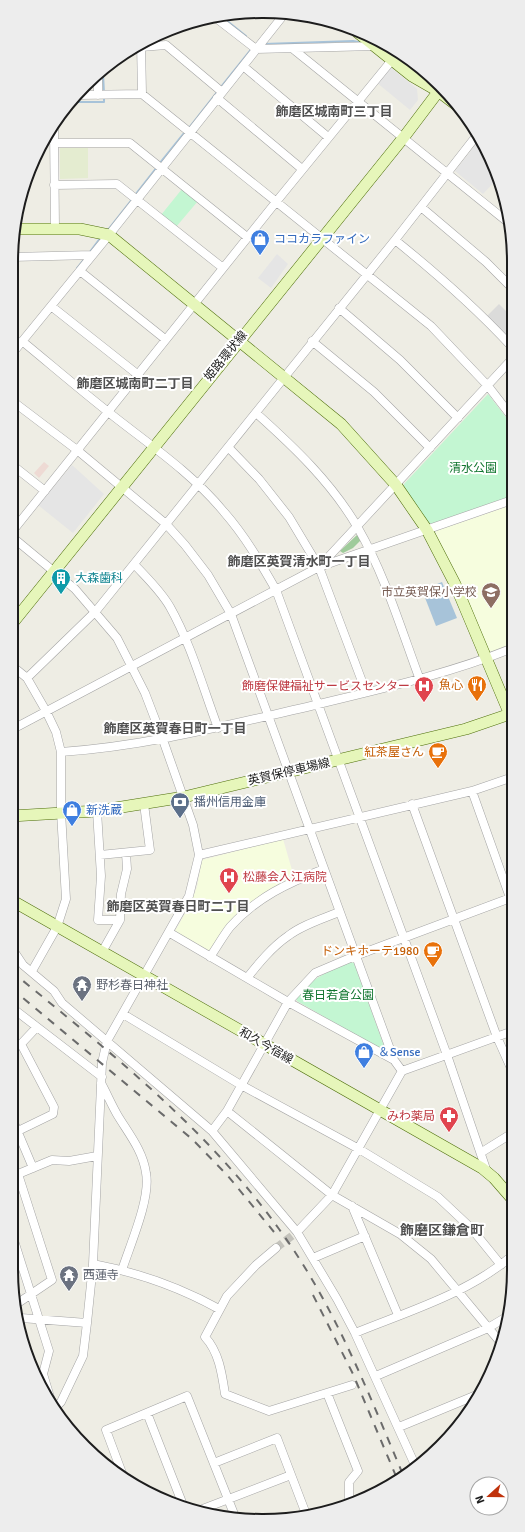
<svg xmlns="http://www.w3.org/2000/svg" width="525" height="1532" viewBox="0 0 525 1532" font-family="Signika,'Noto Sans JP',sans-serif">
  <rect width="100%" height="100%" fill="#eeede4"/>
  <path fill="#dbdbda" d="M499,304L512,317V342L487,316Z"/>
  <path fill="#eedad4" d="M44,462L49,466L39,478L34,473Z"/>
  <path fill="#f6fdde" d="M512,505L513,644L493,652L488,651L436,535V531Z
    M283,839L294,877L252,901L229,924L209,952L175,931L190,905L197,887L202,860Z"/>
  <path fill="#e4ecd0" d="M60,148H88V178L60,179Z"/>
  <path fill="#9fcb9b" d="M357,535L361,540L353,548L343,553L340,551Z"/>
  <path fill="#c3f6d2" d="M182,189L198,201L176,227L161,215Z
    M488,394L512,425V496L432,524L427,522L404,488V484Z
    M350,962L354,963L384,1046L380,1049L297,1001L296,998C313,977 327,972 350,962Z"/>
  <path fill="#e5e5e5" d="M389,66L417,89L418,100L410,110L376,82Z
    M480,139L488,151L497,179L483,194L455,171Z
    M277,254L288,264L271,288L258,278Z
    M72,465L104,494L73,533L38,505Z"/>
  <path fill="#a7c3d9" d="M442,582L457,618L436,626L422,590Z"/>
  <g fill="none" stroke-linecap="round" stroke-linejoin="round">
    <path stroke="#a7c3d9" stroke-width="2" d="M221,16L246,36
      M264,44L353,41L363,43
      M103,74L104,93
      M220,88L252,48
      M71,102H104V97
      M188,129L217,92
      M160,163L185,132
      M135,195L157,167
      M107,231L133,198
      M89,253L101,237
      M77,268L85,258"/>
    <path stroke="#c4c3bc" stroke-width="8" stroke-dasharray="8 4" stroke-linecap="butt" d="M276,1248L297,1232"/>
    <defs>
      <path id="street" d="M216,18L256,49L375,46
        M141,43L142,94
        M141,47L166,45L222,92
        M293,49L510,224
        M243,66L328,137
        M98,79V95
        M79,95L142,94L431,326L488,386L512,417
        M217,98L302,169
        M54,128L55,229
        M54,143H130L247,237
        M54,185L117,184L223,268
        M421,207L486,262L512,288
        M395,240C436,273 476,308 512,347
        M12,257L92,255
        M80,271L165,339
        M51,306L137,374
        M339,308L400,360L458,418
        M13,331L14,238
        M22,341C50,364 78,388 107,411C147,443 191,472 224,512C245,536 260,562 276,590L447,1055L487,1172
        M312,341L374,392L430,448
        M11,355L109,235L282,17
        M11,400L77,450L166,524L185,545L208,575L231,614L394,1060
        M256,413C294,447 332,483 358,528C385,575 401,629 420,680
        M228,447L259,479L289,517L319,567L366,692
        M11,464L45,491
        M11,533L276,202L392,60
        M11,536L75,589L117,638L145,693L163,740L193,825L199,855L189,896L107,1041L102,1063L93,1264L87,1323L83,1356L61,1402L56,1407
        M134,564C147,578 161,591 170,607C191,644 203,688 218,728
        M321,565L512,359
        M11,665L27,678L46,711L56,732L61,752V812L66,899L57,927L32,971
        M27,678L96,611L395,240L477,135
        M11,730L319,567L512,500
        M61,752C146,746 223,726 307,707C376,690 446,675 513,648
        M472,791L513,906
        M412,804L497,1037L514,1075
        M97,811L101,876L98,920H120
        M100,855L150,850L144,804
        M199,855L472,791L513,777
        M170,933L288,1002L394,1060L402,1071
        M11,947L23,965L54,991L62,1003L212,1131L297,1232L337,1299L355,1333L415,1465
        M102,952L120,920L121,894L127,869L126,853
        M210,957C217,947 223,936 230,927C257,897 288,883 324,869
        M247,978C259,963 272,947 288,936C302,925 322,919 339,912
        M11,1007L102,1077
        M123,1014L241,1085L359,1149L438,1197L471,1228L501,1265
        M101,1083C107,1094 112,1106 118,1116C129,1134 143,1151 146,1173C151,1198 130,1245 122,1270
        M227,1111L332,1195L400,1234L431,1259L501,1343
        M11,1116L33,1168
        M18,1131L53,1114L54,1107L21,1044L36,1028
        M212,1131L227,1111L288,1002L315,973L355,956L513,897
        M482,1152L514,1132
        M11,1177L52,1160L69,1161L97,1156
        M352,1206L398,1315
        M11,1231L49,1351L43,1374L50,1397
        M297,1232L332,1195L402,1071L513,1031
        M276,1248L256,1265L227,1296L205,1337C219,1352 222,1374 225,1394L269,1411L352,1385
        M313,1258L365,1236
        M93,1264C136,1272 181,1288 219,1309
        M18,1303L52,1280L18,1174
        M21,1318L87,1323
        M355,1333C409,1311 470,1293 514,1254
        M376,1376L488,1328L508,1316
        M327,1393L358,1471L349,1482V1503
        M147,1413L183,1505
        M399,1427L479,1394
        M214,1463L277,1438L306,1514
        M122,1473L106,1430L187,1396L236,1519
        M200,1510L291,1475"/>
      <path id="secondary" d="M357,32L412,76L438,91
        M386,44L418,70L438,91L459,107
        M15,229H80L109,235L341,424L396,485L427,530L455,584L513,722
        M11,625L404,137L441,88
        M11,816L97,811L184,797L466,729L513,713
        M11,900L482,1168L494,1178L514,1201"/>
    </defs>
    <use href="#street" stroke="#a4a4a4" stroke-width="9"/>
    <use href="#secondary" stroke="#4e6e0b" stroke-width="12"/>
    <use href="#street" stroke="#fff" stroke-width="8"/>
    <use href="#secondary" stroke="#e6f6ba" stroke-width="11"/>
    <path stroke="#6b6b6b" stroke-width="2" stroke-dasharray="8 8" stroke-linecap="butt" d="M11,971C107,1050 206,1127 279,1229C334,1304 368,1392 404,1477
      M11,988L192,1139L228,1176L274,1232
      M313,1295L353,1374L398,1481"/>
  </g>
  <defs>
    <symbol id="shop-pin" viewBox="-11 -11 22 30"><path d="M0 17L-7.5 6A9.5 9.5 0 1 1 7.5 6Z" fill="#3f7fe0" stroke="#fff"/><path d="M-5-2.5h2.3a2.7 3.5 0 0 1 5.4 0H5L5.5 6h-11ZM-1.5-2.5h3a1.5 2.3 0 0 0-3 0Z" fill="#fff"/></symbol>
    <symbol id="building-pin" viewBox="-11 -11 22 30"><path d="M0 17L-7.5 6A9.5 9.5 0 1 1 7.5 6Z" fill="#0f9aa8" stroke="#fff"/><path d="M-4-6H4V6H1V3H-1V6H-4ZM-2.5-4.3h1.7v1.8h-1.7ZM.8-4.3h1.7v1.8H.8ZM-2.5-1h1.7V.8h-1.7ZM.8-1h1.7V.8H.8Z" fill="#fff"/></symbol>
    <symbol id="school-pin" viewBox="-11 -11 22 30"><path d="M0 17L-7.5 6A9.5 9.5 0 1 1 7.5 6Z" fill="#8d6e63" stroke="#fff"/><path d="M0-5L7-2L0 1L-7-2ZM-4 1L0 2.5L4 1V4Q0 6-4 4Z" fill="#fff"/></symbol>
    <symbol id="restaurant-pin" viewBox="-11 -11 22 30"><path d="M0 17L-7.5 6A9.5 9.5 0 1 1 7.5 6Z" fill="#e8710a" stroke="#fff"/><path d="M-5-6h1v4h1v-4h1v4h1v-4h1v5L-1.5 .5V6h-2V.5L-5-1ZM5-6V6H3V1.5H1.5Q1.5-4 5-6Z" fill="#fff"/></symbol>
    <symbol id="hospital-pin" viewBox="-11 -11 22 30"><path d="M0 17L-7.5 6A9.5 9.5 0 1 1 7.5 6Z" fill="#e0444e" stroke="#fff"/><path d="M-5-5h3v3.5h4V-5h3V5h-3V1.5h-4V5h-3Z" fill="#fff"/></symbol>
    <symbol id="cafe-pin" viewBox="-11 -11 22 30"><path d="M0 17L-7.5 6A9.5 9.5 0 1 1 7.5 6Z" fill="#e8710a" stroke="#fff"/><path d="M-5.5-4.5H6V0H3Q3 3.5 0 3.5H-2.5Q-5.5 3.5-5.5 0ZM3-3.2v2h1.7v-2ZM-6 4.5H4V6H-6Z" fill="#fff"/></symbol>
    <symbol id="bank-pin" viewBox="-11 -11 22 30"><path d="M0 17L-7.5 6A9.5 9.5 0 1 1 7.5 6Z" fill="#5c6f8a" stroke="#fff"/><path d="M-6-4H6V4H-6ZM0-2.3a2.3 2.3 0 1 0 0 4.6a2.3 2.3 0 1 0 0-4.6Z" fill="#fff"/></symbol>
    <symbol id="temple-pin" viewBox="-11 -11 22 30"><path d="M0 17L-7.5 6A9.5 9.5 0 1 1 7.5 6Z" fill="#6b7280" stroke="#fff"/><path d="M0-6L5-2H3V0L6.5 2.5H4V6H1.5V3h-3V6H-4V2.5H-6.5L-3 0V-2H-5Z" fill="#fff"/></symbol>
    <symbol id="pharmacy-pin" viewBox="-11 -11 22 30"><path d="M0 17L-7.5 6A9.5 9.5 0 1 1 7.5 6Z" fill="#e0444e" stroke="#fff"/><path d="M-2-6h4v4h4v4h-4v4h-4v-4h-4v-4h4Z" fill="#fff"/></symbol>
  </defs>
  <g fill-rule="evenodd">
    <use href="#shop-pin" x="249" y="228" width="22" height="30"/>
    <use href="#building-pin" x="50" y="567" width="22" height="30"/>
    <use href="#school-pin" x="480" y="581" width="22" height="30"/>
    <use href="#restaurant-pin" x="466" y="674" width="22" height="30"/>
    <use href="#hospital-pin" x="413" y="675" width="22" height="30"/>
    <use href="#cafe-pin" x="427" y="741" width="22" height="30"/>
    <use href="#bank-pin" x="169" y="791" width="22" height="30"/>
    <use href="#shop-pin" x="61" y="799" width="22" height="30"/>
    <use href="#hospital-pin" x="218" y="866" width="22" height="30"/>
    <use href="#cafe-pin" x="422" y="940" width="22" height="30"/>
    <use href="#temple-pin" x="71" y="974" width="22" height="30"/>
    <use href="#shop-pin" x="353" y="1041" width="22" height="30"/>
    <use href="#pharmacy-pin" x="438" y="1105" width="22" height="30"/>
    <use href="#temple-pin" x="58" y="1264" width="22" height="30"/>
  </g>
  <g text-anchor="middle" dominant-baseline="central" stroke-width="4" stroke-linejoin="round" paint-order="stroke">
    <g font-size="12" fill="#366cbe" stroke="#fff" text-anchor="start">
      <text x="274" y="239">ココカラファイン</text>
      <text x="86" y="810">新洗蔵</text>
      <text x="378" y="1052">＆Sense</text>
    </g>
    <g font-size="12" fill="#1d1d1d" stroke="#fff">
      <text transform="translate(226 356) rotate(-51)">姫路環状線</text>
      <text transform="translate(289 772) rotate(-13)">英賀保停車場線</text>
      <text transform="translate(266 1046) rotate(30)">和久今宿線</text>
    </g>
    <g font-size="12" fill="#11752f" stroke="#fff">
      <text x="473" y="468">清水公園</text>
      <text x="338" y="995">春日若倉公園</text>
    </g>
    <g font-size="12" fill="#0d838f" stroke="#fff" text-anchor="start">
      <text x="75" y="578">大森歯科</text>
    </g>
    <g font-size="12" fill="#785e54" stroke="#fff" text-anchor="end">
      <text x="477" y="592">市立英賀保小学校</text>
    </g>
    <g font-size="12" fill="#c56008" stroke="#fff" text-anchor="end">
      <text x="463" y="685">魚心</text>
      <text x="424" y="752">紅茶屋さん</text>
      <text x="419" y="951">ドンキホーテ1980</text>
    </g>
    <g font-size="12" fill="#be3a42" stroke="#fff" text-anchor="end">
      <text x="410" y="686">飾磨保健福祉サービスセンター</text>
      <text x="243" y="877" text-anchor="start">松藤会入江病院</text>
      <text x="435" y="1116">みわ薬局</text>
    </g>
    <g font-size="12" fill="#4e5e75" stroke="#fff" text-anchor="start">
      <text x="194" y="802">播州信用金庫</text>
    </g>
    <g font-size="12" fill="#5b616d" stroke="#fff" text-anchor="start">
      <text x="96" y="985">野杉春日神社</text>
      <text x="83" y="1275">西蓮寺</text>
    </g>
    <g font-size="13" font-weight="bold" fill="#505050" stroke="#fff">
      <text x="334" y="112">飾磨区城南町三丁目</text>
      <text x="135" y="384">飾磨区城南町二丁目</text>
      <text x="299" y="562">飾磨区英賀清水町一丁目</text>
      <text x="175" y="729">飾磨区英賀春日町一丁目</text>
      <text x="178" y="907">飾磨区英賀春日町二丁目</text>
    </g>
    <g font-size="14" font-weight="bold" fill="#505050" stroke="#fff">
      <text x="442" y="1230">飾磨区鎌倉町</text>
    </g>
  </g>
  <path d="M0 0H525V1532H0ZM262 18H263A244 244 0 0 1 507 262V1270A244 244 0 0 1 263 1514H262A244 244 0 0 1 18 1270V262A244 244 0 0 1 262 18Z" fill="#ededed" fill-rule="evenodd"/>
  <path fill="none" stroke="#1d1d1d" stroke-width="2" d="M262 18H263A244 244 0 0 1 507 262V1270A244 244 0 0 1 263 1514H262A244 244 0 0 1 18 1270V262A244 244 0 0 1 262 18Z"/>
  <g transform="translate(489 1496) rotate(249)"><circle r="19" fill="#ffffff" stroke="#a5a5a5"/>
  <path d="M0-3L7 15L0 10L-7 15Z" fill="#c0320b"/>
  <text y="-6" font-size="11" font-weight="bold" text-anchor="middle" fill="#1d1d1d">N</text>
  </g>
</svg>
